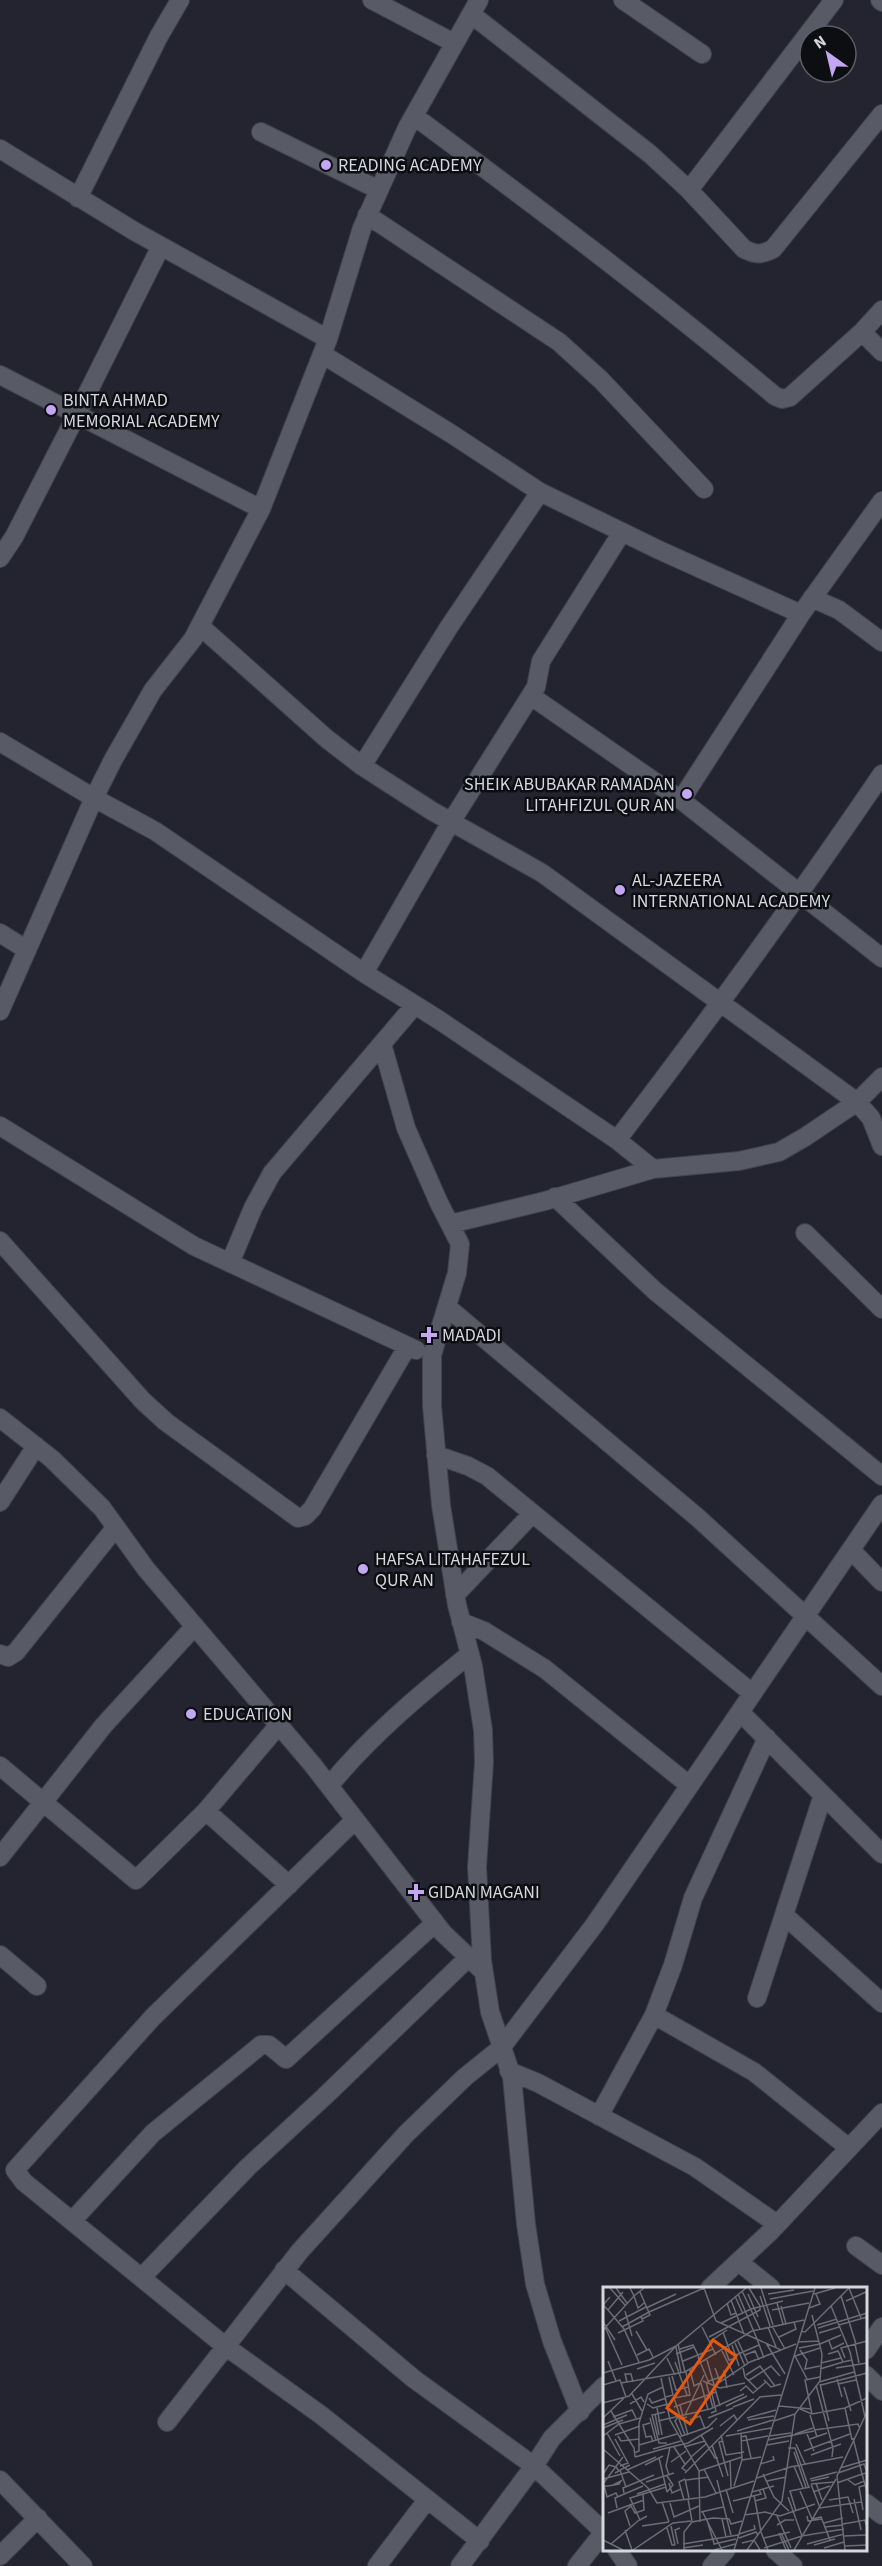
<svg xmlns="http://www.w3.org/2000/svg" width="882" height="2566" viewBox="0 0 882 2566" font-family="'Source Sans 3',sans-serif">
  <rect width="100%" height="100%" fill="#23242f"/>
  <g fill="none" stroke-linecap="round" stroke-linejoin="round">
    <defs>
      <path id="minor" d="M372,0L454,43
        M623,0L702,54
        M880,0L882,2
        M471,14L650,154L689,190L744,249C756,255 761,255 773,249L882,114
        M414,116C537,207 657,297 775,396L782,399L790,397L862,332L882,310
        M261,132L379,190
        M0,149L134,231L328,339
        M689,190L834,0
        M78,198L159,36L180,0
        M367,215L559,342L601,380L704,489
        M862,332L882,352
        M322,354L450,433L540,492L659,550L801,614
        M0,375L261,509
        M0,558L14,537L76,416L161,246
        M812,598L839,610L882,642
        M200,626L327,739L362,766L432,811L542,873L857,1102L871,1118L882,1146
        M531,696L681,800L882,958
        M0,742L94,798L155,831L364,973L439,1020L617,1140L653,1169
        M362,766L449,627L540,492
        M681,800L801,614L882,501
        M0,933L27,950
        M364,973L451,822L536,687L541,661L622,532
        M0,1011L94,798L113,760L153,690L193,639L261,509L328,339L362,228L407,128L479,0
        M382,1044L406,1128L439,1203L460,1244L457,1273L432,1355V1406L441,1505L457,1605L473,1666L483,1730L484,1762L477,1867L482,1960L490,2012L512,2077L526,2224L535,2284L552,2341L580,2412
        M0,1126L194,1246L416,1350
        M617,1140C709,1020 797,899 882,774
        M555,1197L655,1291L882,1476
        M450,1224L545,1201L653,1169L739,1161L779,1152L805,1137L857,1102L882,1077
        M805,1233L882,1309
        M0,1241L143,1401L166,1422L298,1518L305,1516L312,1509L407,1347
        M230,1263L253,1208L272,1173L414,1006
        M447,1307L697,1517L882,1686
        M0,1418L52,1459L102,1508L146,1569L312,1764L443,1933L484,1972
        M436,1455L468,1466L487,1476L752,1693
        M0,1502L36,1446
        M851,1550L882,1582
        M455,1595L532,1514
        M461,1622L484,1631L545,1669L689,1785
        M0,1654L8,1657L16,1652L116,1527
        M740,1712L882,1854
        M0,1766L136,1880L206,1811L278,1726
        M329,1786C370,1736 419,1695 470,1654
        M206,1811L289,1885
        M355,1820L153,2017L15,2170L24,2182L225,2346L321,2415L480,2541
        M0,1857L104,1725L194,1627
        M784,1915L882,2003
        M0,1955L37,1986
        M757,1998L823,1795
        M654,2015L754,2072L849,2148
        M509,2071L538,2083L695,2167L777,2224
        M599,2116L654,2015L673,1965L693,1898L767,1738
        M72,2221L153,2133L261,2045H269L286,2059L435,1923
        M856,2246L882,2265
        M739,2262L771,2288
        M284,2270L414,2379L534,2466L604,2532
        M142,2277L248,2167L324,2097L468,1958
        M710,2288L770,2232L882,2113
        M866,2350L882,2327
        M866,2375L882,2391
        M167,2422L300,2251L406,2134L465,2077L501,2048L595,1924L882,1504
        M0,2480L83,2566
        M866,2503L882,2515
        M617,2550L628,2566
        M775,2550L793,2566
        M0,2556L38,2518
        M377,2566L427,2500
        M460,2566L534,2466L552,2438L604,2386
        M577,2566L604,2532
        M712,2566L726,2550"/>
    </defs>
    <use href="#minor" stroke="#41424b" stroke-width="20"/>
    <use href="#minor" stroke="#585a66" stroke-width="18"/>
  </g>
  <g fill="#c3a7f2" stroke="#0d0e12" stroke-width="2">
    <circle cx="326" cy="165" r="6"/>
    <circle cx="51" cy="410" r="6"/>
    <circle cx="687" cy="794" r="6"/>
    <circle cx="620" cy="890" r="6"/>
    <path d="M426 1326h6v6h6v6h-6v6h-6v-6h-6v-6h6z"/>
    <circle cx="363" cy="1569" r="6"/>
    <circle cx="191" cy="1714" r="6"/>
    <path d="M413 1883h6v6h6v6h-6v6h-6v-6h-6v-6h6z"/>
  </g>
  <g text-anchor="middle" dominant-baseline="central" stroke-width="5" stroke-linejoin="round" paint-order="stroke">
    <g font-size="18" fill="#d6d7de" stroke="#0d0e12" text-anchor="start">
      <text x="338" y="165">READING ACADEMY</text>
      <text x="63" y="400">BINTA AHMAD<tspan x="63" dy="21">MEMORIAL ACADEMY</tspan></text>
      <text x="675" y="784" text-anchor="end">SHEIK ABUBAKAR RAMADAN<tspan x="675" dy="21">LITAHFIZUL QUR AN</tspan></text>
      <text x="632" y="880">AL-JAZEERA<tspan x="632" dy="21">INTERNATIONAL ACADEMY</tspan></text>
      <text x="442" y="1335">MADADI</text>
      <text x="375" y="1559">HAFSA LITAHAFEZUL<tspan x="375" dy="21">QUR AN</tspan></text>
      <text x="203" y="1714">EDUCATION</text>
      <text x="428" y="1892">GIDAN MAGANI</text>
    </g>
  </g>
  <g transform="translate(603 2287)">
    <rect width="264" height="264" fill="#23242f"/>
    <path fill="none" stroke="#6b6c75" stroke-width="1.5" d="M7,1L22,18M13,1L24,16M101,1L113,34L178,63L193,57M146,1L157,19M158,1L170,38M246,1L258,31M139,4L157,42M37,5L47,28L39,32M135,7L154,52M145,7L155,30M165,7L191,3M211,7L232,1M132,9L140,27M157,9L167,39M238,9L253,57M7,10L0,18L5,23L20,5M167,12L210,4M128,13L141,47M243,14L263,5M41,16L35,21L31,9L41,1M124,16L128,28L133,26M174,16L180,37M178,19L183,37M228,19L247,65L258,112M43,21L73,7M206,21L217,17L213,7M5,23L21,42L36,75M169,23L206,16M22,24L29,49M46,25L101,1M16,34L43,20M0,35L12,53M118,36L148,22L180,14M214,38L234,32M236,38L264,30M169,39L182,62M2,40L19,78M19,40L46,25M99,40L113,68M165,40L173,60M215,41L264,26M0,43L31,9L27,1M33,44L44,63M198,44L202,45L246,1M120,45L128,67M15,46L40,34L38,30M216,46L236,40M106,50L157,23V19M176,50L193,42L191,35M154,52L161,71M135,54L145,76M226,54L229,62L241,56M106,55L124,43M195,55L216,54M132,56L142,79M163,56L182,87M75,57L82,85M217,57L238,48M252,57L256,76M129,58L136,79M73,60L78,86M196,61L217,57M77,62L90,58L96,70M122,62L126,73L134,71M197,63L204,73L202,82L217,79M119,64L131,88M73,67L91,60M225,67L235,64L240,75L249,73M34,68L46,62L50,70M133,68L156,58M142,68L152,64L156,73M192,69L217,61M192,69L204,92M95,70L106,96M64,71L72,88M242,71L238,61L264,54M104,73L117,119M5,74L13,94M80,74L110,62M72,75L84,108M218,76L238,71M112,81L117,95L147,75L178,63M140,81L142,90L154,102M233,81L264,76M34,82L52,76M217,82L240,75M87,83L91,99L97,96M121,83L124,101M83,85L87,109M0,86L46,73L73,59L143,1M143,88L157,79L172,99M69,89L73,103L85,100M58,91L67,133L96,184L97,235M234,92L239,110M161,93L168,100L178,97M100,94L117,101L142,96M106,94L123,88M145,94L168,79L177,89M24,95L22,87H28L30,95M103,95L110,121M216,95L251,85M18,96L82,85L149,44L201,33M98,96L105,123M217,97L226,134M235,97L253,93M0,98L17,93L23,110M213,98L230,161L229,170M218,98L264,86M241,100L248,124M137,104L143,99L150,106L163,95M29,107L39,124M63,110L70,108L66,90M46,111L49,116L63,111M258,112L262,130M0,116L26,109L73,59M27,117L38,110L41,115M44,117L50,121L65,117M77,118L85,148M123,119L144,109M176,119L208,122M71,120L113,105M130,120L151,112M54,121L59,148M242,121L249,153M197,122L209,127L242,121L264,111M8,124L31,161L32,170M62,125L49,128L56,156H64M108,126L113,124L109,107M52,127L56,148M209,127L202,93L217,90M82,128L101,88M207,128L214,150M77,129L71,111L87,108M10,130L29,123L33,131M75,130L72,134L79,149M0,131L21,111M47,131L53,154M105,131L130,121M144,131L173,123M87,133L97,129L102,142M145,133L171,129M55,134L107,122L141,107M171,134L192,127M47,136L40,138L43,150L48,149L50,155M0,138L24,128M117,139L131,128L134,133M0,141L20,133M211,143L255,137L256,140M134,144L170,133M4,146L17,169M192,147L210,141M204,147L211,164M12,148L37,139M82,148L76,132L84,130M98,148L112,171H115M118,148L123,168L141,165M0,149L16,137L37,131M15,149L18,154L36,152M123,149L168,141M166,149L188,146M76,150L105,140L114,131M138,150L143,149L148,171M250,151L259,187L264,186M12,152L25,176L17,179M207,152L224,146M165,153L211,144M120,154L116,155L125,189M138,154L165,149M193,157L202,177M36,158L74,147M109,158L120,190M164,158L186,154M71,160L82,177M81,160L102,154M185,161H192L206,201M0,162L45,201L54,216L102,210L151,194M50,162L78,154M60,162L85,156L110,141M201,164L247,147M191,165L203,200M31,166L36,164V136L45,107L60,100M208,168L238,157M32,170L60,162M88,170L103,157M56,171L64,205M127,173L128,201M139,173L158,170M68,175L83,164M157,177L171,173L170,169M42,178L60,169M191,179L200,201M237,181L264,173M101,182L113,206M24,183L53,170M96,184L139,170M84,185L79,181L88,171M82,186L157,110L178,108M235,186L261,177L264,185M0,187L6,178L13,180L16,184L12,186M160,187L171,210L186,224M66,188L63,179L67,160M154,191L187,180L240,170M0,192L26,185M82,192L86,211M207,192L234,185M244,192L252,198L261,194M83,193L106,190M114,193L128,248M164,194L183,190M208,194L226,190M43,195L71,186M66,196L69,206L78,202M213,196L219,213M234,196L259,187L264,205M0,197L20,170M208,197L217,221L258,215M208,197L231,195M1,198L4,210L13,206L15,210M1,199H5L16,197L18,194L10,198M131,199L139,173L138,146M23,200L17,183L27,178M123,202L130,226M197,204L209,232M64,205L70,198L64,189M149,205L171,199M210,205L227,199M21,206L20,201L51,188M34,207L62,197M151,208L158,245M185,210L199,249L241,242M85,212L89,234M251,212L258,243M81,213L76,195L82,192M226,213L245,210L250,226M130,214L158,207L156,203M152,214L163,211L160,202M59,215L66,235M67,216L71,230L96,219M27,217L32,226L41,223L40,206M14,221L12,211L40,199M260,223L256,200L263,198M99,224L119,263M193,224L187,204L207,200M98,225L120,220M5,226L41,213M141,228L162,225L177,229L212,217M44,229L37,233L27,211L63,200M174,229L188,261M204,229L205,234L219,232M119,232L123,250M210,232L218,230L227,253M104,233L110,253M221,236L240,231M240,237L262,233L263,238M174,238L182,233H191M27,239L22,224L28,219M39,239L66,235M68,239L72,258M222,240L240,238M64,241L69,258H72M22,243L29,263M158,245L165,263M176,246L183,263M178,246L186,263M136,247L152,242L151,238M241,249L263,248M136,251L153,245L155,248M161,251L187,245M110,252L111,257L133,252M0,253L20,263M139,256L151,253L157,263M8,257L36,233M75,257L72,243L77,241M80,257L135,248M204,257L241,247M211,258L232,252M242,259L264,258M80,261L100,258M161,261L199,249M221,261L241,255M30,263L70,236L88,234M81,263V245L89,235L110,231L126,232L128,237L139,234M111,263L132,257M131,263L212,1M144,263L179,214L192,127L217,94L219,67L209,28M191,263L233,192M242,263L234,189L264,125"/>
    <path fill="#e8590c" fill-opacity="0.15" stroke="#e8590c" stroke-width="3" d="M110,53L133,69L87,137L64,121Z"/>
    <rect width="264" height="264" fill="none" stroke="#d6d7de" stroke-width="3"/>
  </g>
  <g transform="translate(828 54) rotate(326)"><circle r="28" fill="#0d0e12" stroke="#5d5e64" stroke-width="1.5"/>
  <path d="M0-4.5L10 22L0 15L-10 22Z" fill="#c3a7f2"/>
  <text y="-9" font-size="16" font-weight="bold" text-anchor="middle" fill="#d6d7de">N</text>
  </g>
</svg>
